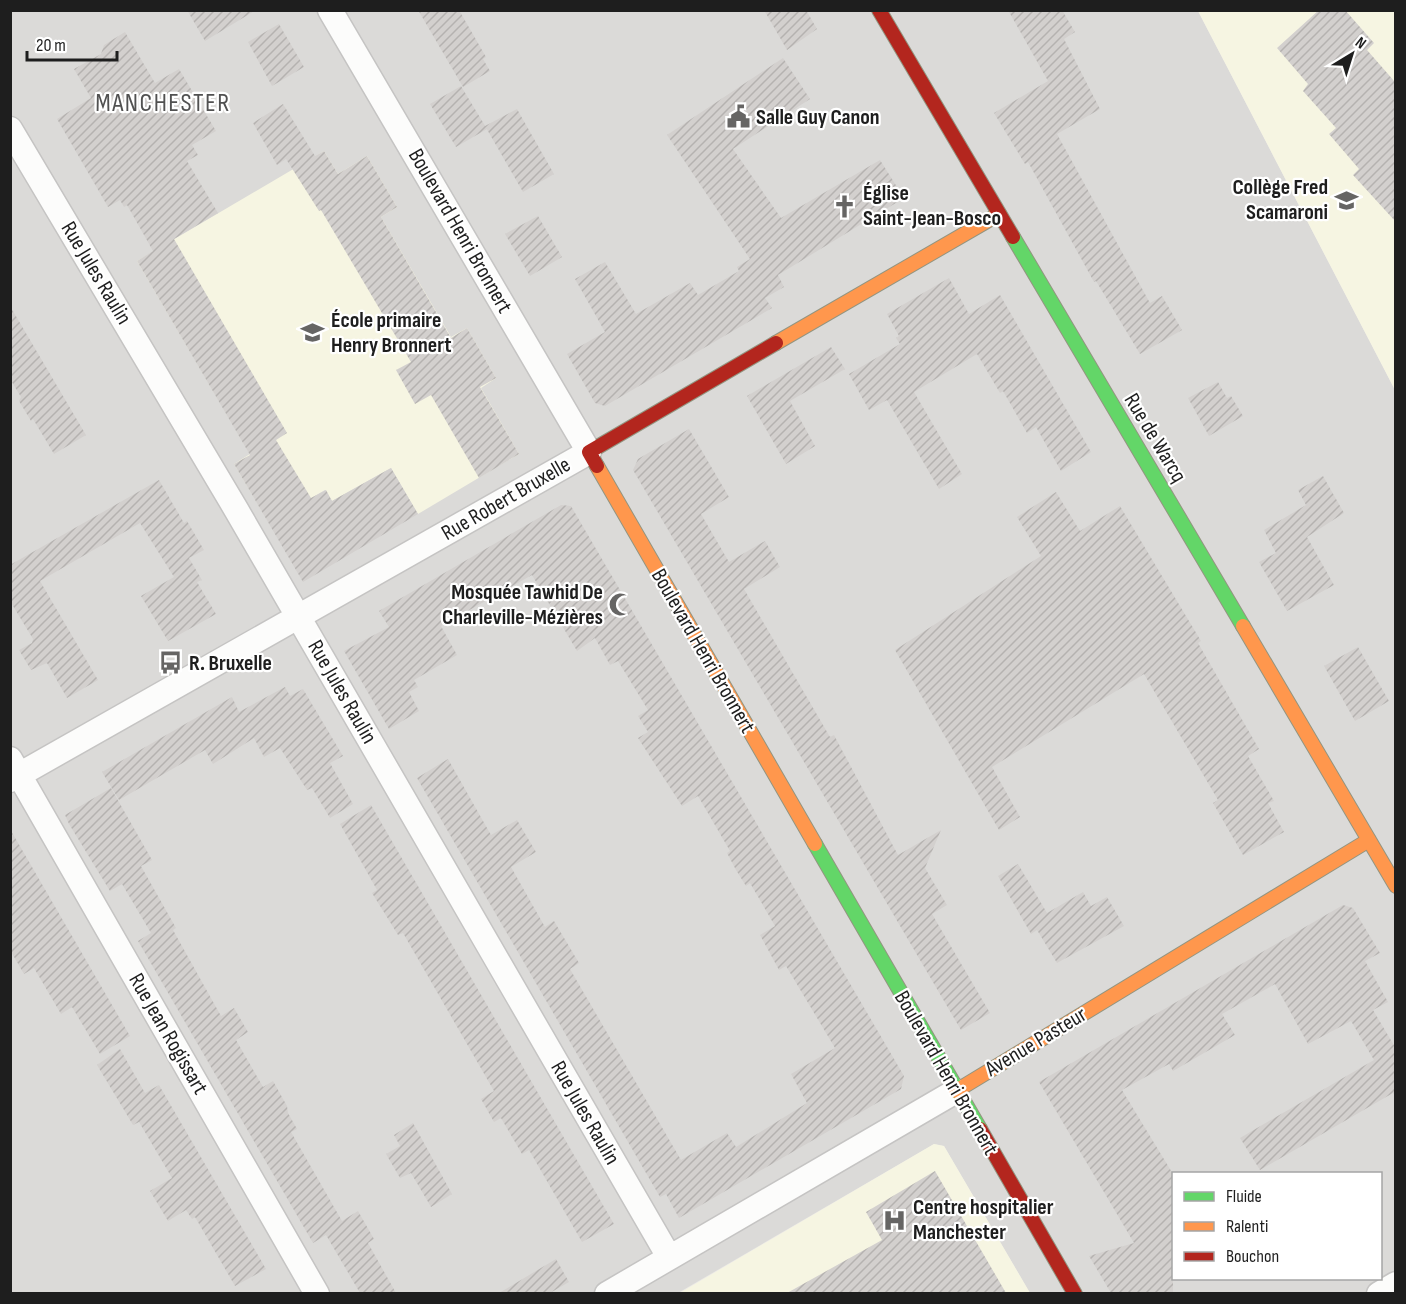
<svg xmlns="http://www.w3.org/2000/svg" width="1406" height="1304" viewBox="0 0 1406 1304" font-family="'Sofia Sans Condensed',sans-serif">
  <defs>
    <pattern id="building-hatch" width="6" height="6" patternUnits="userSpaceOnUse" patternTransform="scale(1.5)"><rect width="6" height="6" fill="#d3d0ce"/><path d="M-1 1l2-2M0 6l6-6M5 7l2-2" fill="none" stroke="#b5b2b0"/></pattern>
  </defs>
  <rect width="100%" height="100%" fill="#eceae7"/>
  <path fill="#dbdad8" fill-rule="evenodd" d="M10,11H1198L1395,390V1293H1030L944,1146L934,1144L678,1293H11ZM1174,1174H1380V1278H1174Z"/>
  <path fill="#f6f5e2" d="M1198,11H1395V390Z
    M324,151L338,174L367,156L397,207L381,217L451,337L467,328L496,378L481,388L519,454L418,514L391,468L332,501L325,490L269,523L234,464L250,454L137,261Z
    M934,1144L944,1146L1030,1293L678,1294Z"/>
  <path fill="url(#building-hatch)" d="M187,10H256L205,41Z
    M418,10H459L486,57L483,59L490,71L463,87Z
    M764,10H806L817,29L787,50Z
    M1008,10H1062L1075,32L1064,39L1100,109L1057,134L1150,303L1162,296L1182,330L1140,354L1096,281L1094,282L1028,162L1025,164L994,113L1048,81Z
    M1319,10H1345L1374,43L1367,50L1395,82V221L1353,175L1359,169L1329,134L1336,128L1303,91L1308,84L1277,48Z
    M279,24L304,67L272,86L248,42Z
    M125,32L155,83L179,69L216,131L192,145L198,155L187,161L218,213L174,239L287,433L276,440L311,498L326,490L332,501L391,468L418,514L303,582L234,464L250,455L137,261L153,251L127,205L124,207L120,200L108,207L57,119L91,98L74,69L101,54L104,45Z
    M783,58L810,99L733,149L781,218L880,160L904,198L778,275L784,287L765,298L772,308L605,406L595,403L567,354L605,332L575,279L605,262L636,314L690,283L698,295L739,271L737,267L750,259L667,135Z
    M461,86L487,129L456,147L430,104Z
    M283,104L315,156L324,151L338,174L367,156L397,207L381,217L451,338L467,328L496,378L480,387L519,454L479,478L431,395L415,404L396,370L411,362L321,210L319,211L286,159L277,165L253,123Z
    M517,109L554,174L523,192L485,126Z
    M538,216L562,257L530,276L505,234Z
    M949,278L969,314L1000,295L1091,452L1061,471L1036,427L1027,433L1003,391L1000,393L977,354L914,392L962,474L939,489L887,400L869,410L849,374L900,344L896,338L899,336L887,314Z
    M10,306L86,435L54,454L33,419L31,421L19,401L21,397L10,379Z
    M831,347L845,369L790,401L815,446L786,464L747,396Z
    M1218,382L1227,398L1231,396L1243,416L1209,436L1188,398Z
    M689,429L729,497L701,514L729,562L765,541L780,567L744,589L830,737L834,735L898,855L941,830L925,868L947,905L932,914L990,1013L961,1030L633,470L638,459Z
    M1323,476L1344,513L1307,537L1334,585L1287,611L1259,562L1276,553L1264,530L1306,505L1298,490Z
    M159,480L184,523L187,521L204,550L189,558L202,580L197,582L216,614L168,641L141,596L174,577L140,523L40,581L98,680L67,698L47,663L31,670L19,650L32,643L33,639L10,601V565Z
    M1056,492L1080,531L1120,506L1201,641L1198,643L1259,749L1248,756L1274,801L1268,803L1284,832L1243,855L1213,803L1218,800L1144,674L992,767L1020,817L999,830L895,650L1041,556L1017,517Z
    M561,505L571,506L904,1076L901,1089L679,1218L666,1194L660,1197L646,1173L417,778L448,759L491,835L517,820L536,852L511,867L545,927L554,921L579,963L570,969L681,1160L727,1133L736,1147L807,1103L791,1074L835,1048L786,966L779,970L760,935L775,926L750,883L746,886L736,870L727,853L730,851L698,796L682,806L638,738L648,732L638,716L648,710L618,661L610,665L595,638L577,651L532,575L441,626L457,655L414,680L418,687L409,692L419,711L389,729L344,651L389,627L379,611Z
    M1358,647L1389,701L1355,721L1324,666Z
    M285,687L290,696L303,689L343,756L330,763L353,804L330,818L312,788L307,790L280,748L264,757L254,738L213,764L205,750L119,800L102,772L232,697L239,712Z
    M111,788L152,860L141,866L176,928L173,930L221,1016L234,1008L248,1032L236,1040L263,1087L273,1081L287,1106L288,1113L297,1129L291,1132L342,1221L358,1211L374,1239L368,1243L396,1293H360L326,1235L313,1243L138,941L151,933L122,884L110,891L69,824L65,815Z
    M371,805L614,1224L582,1242L529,1150L522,1154L501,1118L494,1122L481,1099L494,1091L403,933L398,935L372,893L377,890L340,824Z
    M10,829L130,1036L100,1054L72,1007L61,1014L34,968L24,974L10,950Z
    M1018,864L1047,913L1083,892L1091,906L1107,897L1124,926L1057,963L1037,930L1031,934L998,876Z
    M1343,905L1353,908L1380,953L1365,961L1388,1002L1373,1010L1395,1047V1096L1393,1093L1260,1170L1240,1138L1374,1060L1351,1021L1308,1044L1275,984L1222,1014L1235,1035L1173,1071L1169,1064L1122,1090L1173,1174V1293H1111L1089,1256L1134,1243L1039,1082Z
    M120,1049L145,1093L159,1085L266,1269L235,1286L195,1217L192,1219L186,1210L168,1221L150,1191L172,1178L139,1122L133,1125L97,1065Z
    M413,1123L452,1194L431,1207L411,1173L400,1178L386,1154L400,1146L394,1135Z
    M935,1171L1006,1293H787L882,1240L866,1212Z
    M556,1259L569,1282L550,1293H499Z"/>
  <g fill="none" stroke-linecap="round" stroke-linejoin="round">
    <defs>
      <path id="street" d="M10,129L237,511L669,1257
        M10,759L317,1294
        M10,780L589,452L330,10
        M607,1294L956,1091
        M1379,1294L1396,1284"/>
      <path id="fast" d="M1013,237L1243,626
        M815,844L980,1129"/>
      <path id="slow" d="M776,343L999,214
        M597,466L815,844
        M1243,626L1396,886
        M956,1091L1369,840"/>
      <path id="jam" d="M879,10L1013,237
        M597,466L589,452L776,343
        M980,1129L1075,1294"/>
    </defs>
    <use href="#street" stroke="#c5c4c3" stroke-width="27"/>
    <use href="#fast" stroke="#939580" stroke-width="16"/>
    <use href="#slow" stroke="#939580" stroke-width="16"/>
    <use href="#jam" stroke="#939580" stroke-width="16"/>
    <use href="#street" stroke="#fcfcfb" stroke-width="24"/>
    <use href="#fast" stroke="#63d668" stroke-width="14"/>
    <use href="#slow" stroke="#ff974d" stroke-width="14"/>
    <use href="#jam" stroke="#b3261e" stroke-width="14"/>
  </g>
  <defs>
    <symbol id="civic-bare" viewBox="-9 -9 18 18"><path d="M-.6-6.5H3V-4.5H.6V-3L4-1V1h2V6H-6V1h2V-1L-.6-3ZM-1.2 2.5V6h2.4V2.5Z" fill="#666564" stroke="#fff" stroke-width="2.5" paint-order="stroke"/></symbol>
    <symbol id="school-bare" viewBox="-9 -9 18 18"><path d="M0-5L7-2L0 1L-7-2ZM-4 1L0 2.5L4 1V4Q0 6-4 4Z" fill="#666564" stroke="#fff" stroke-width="2.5" paint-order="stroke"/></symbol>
    <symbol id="church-bare" viewBox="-9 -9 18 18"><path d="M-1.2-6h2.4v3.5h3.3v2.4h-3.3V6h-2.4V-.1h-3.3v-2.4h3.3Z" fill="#666564" stroke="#fff" stroke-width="2.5" paint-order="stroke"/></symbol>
    <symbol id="mosque-bare" viewBox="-9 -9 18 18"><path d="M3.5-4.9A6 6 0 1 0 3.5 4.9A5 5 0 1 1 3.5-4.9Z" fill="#666564" stroke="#fff" stroke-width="2.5" paint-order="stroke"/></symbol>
    <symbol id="bus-bare" viewBox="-9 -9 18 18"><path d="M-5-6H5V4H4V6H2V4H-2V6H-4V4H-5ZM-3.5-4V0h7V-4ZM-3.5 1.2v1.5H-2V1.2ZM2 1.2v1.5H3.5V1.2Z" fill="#666564" stroke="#fff" stroke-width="2.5" paint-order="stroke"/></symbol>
    <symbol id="hospital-bare" viewBox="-9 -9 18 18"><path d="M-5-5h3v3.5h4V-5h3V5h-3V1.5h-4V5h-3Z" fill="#666564" stroke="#fff" stroke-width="2.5" paint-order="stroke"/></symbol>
  </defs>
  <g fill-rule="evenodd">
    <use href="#civic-bare" x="722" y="100" width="33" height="33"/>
    <use href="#school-bare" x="1330" y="184" width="33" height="33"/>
    <use href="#church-bare" x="828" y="190" width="33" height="33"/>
    <use href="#school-bare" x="296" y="316" width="33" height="33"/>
    <use href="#mosque-bare" x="604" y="588" width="33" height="33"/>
    <use href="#bus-bare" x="154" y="646" width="33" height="33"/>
    <use href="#hospital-bare" x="878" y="1204" width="33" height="33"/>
  </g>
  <g text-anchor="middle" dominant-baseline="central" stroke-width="4.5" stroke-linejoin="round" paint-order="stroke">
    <g font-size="22" font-weight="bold" fill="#1e1e1e" stroke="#fff" text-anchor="start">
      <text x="756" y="117">Salle Guy Canon</text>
      <text x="1328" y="187" text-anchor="end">Collège Fred<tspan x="1328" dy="25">Scamaroni</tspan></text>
      <text x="863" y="193">Église<tspan x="863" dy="25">Saint-Jean-Bosco</tspan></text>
      <text x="331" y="320">École primaire<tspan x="331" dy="25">Henry Bronnert</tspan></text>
      <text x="603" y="592" text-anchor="end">Mosquée Tawhid De<tspan x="603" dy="25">Charleville-Mézières</tspan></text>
      <text x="189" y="663">R. Bruxelle</text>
      <text x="913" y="1207">Centre hospitalier<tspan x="913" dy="25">Manchester</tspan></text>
    </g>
    <g font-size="22" fill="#1e1e1e" stroke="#fff">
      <text transform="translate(460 231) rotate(60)">Boulevard Henri Bronnert</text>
      <text transform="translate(96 273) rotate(59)">Rue Jules Raulin</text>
      <text transform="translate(1155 438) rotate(59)">Rue de Warcq</text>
      <text transform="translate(506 499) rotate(-30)">Rue Robert Bruxelle</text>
      <text transform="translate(703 651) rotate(60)">Boulevard Henri Bronnert</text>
      <text transform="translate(342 692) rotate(60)">Rue Jules Raulin</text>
      <text transform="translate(168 1034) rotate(60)">Rue Jean Rogissart</text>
      <text transform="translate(1036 1042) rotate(-31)">Avenue Pasteur</text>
      <text transform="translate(946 1073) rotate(60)">Boulevard Henri Bronnert</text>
      <text transform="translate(585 1113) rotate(60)">Rue Jules Raulin</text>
    </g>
    <g font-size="26" letter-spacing="1.5" fill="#515151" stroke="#fff">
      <text x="163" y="103">MANCHESTER</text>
    </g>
  </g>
  <rect width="1406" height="1304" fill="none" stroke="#1e1e1e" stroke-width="24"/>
  <rect x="1172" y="1172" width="210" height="108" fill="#ffffff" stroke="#a5a5a5" stroke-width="1.5"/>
  <rect x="1184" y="1192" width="30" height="9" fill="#63d668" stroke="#a5a5a5" stroke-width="1.5"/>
  <text x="1226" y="1202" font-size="18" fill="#1e1e1e">Fluide</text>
  <rect x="1184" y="1222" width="30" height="9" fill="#ff974d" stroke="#a5a5a5" stroke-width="1.5"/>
  <text x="1226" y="1232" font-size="18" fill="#1e1e1e">Ralenti</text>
  <rect x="1184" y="1252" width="30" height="9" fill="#b3261e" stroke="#a5a5a5" stroke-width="1.5"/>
  <text x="1226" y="1262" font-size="18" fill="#1e1e1e">Bouchon</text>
  <g transform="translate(1352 54) rotate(38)" stroke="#ffffff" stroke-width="4.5" paint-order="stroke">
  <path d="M0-4.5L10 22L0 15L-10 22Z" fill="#1e1e1e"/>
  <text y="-9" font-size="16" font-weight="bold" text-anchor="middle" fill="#1e1e1e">N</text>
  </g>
  <path d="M27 51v9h90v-9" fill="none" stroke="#1e1e1e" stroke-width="3"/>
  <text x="36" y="51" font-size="18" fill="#1e1e1e" stroke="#ffffff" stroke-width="4.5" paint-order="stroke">20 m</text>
</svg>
